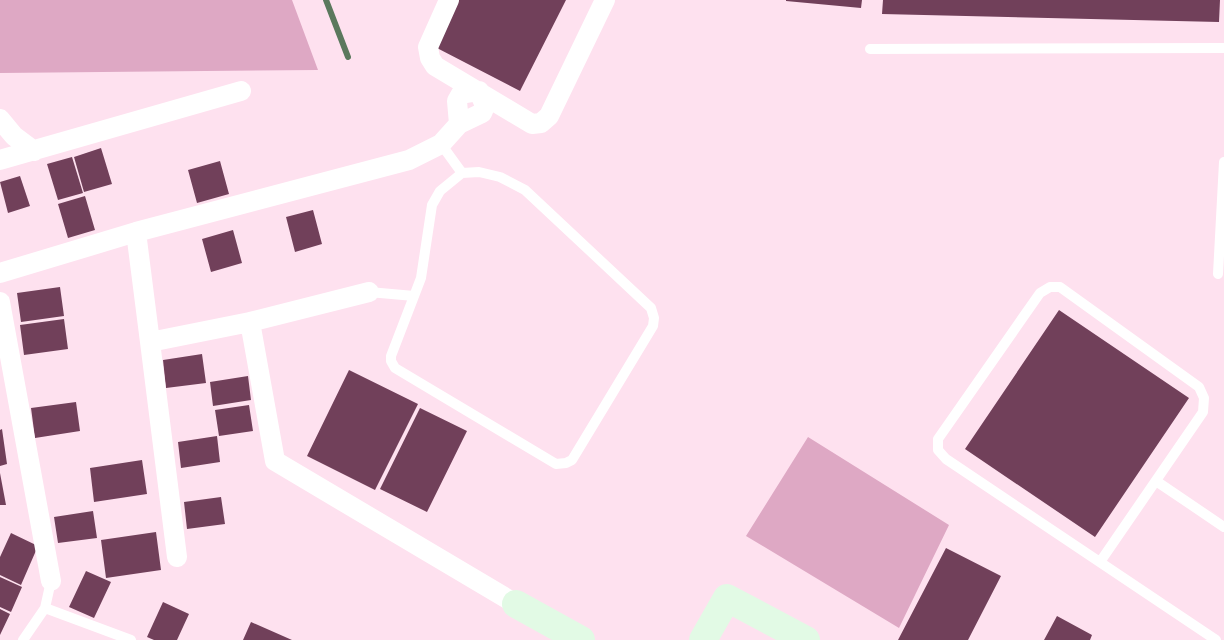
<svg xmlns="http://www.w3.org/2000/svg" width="1224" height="640" viewBox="0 0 1224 640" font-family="Roboto,sans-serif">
  <rect width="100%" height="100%" fill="#fee1ef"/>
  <path fill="#dea8c4" d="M0,0H292L318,70L0,73Z
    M808,437L949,525L899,628L746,536Z"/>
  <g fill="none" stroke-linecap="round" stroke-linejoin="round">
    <path stroke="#5b785d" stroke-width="6" d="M326,0L348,57"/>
  </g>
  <path fill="#71405a" d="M459,0H566L520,91L435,47Z
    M786,0H862L861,8L786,1Z
    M883,0H1220L1219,22L882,14Z
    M101,148L112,184L84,192L74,157Z
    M72,157L83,193L58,200L47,164Z
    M220,161L229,194L197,203L188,170Z
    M20,176L30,206L8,213L0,182Z
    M85,196L95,230L68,238L58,204Z
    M313,210L322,244L295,252L286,217Z
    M233,230L242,263L211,272L202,239Z
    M60,287L64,316L21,322L17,293Z
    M1059,310L1189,398L1095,537L965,449Z
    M64,319L68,349L24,355L20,325Z
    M202,354L206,383L166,388L163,360Z
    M349,370L418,404L375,490L307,456Z
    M248,376L251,400L213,406L210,382Z
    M76,402L80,431L35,438L31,408Z
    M249,405L253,431L219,436L215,410Z
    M420,408L467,431L427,512L380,489Z
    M2,429L7,464L0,466V430Z
    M217,436L220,462L181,468L178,442Z
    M142,460L147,494L94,502L90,468Z
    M0,473L6,505H0Z
    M221,497L225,524L187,529L184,502Z
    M93,511L97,538L58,543L54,517Z
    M156,532L161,570L106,578L101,540Z
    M11,533L38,546L21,585L0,575V557Z
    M946,548L1001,576L968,640H898Z
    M86,571L111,582L94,618L69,607Z
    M0,577L22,587L11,612L0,607Z
    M163,602L189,614L177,640H154L147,637Z
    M0,609L10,614L0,635Z
    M1057,616L1092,635L1090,640H1044Z
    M251,622L292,640H243Z"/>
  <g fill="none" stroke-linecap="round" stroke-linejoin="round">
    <path stroke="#fff" stroke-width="10" d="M870,49L1224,48
      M441,144L462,173
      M479,172L500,177L525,190L651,308L654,318L653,326L572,460L566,463L556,464L395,368L391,361V356L421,278L432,205L440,191L462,173Z
      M1218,274L1224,162
      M369,292L414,296
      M1156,481L1224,527
      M1100,562L1203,412L1204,398L1199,387L1060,287H1050L1040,293L938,439V450L946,459L1216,640
      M45,608L51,581
      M23,640L45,608L131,640"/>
    <path stroke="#fff" stroke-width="20" d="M449,0L428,47L430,58L435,66L532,124L541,123L549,116L605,0
      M0,119L14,136L34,151
      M459,124L457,101L461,94L479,91
      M0,160L241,91
      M136,232L150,342L250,322L275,461L516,604
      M0,273L136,232L409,160L441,144L459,124L482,113L485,106L479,91
      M0,302L51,581
      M250,322L369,292
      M150,342L177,557"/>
    <path stroke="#e2fae5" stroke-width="28" d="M516,604L581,640
      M703,640L727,598L806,640"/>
  </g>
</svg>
